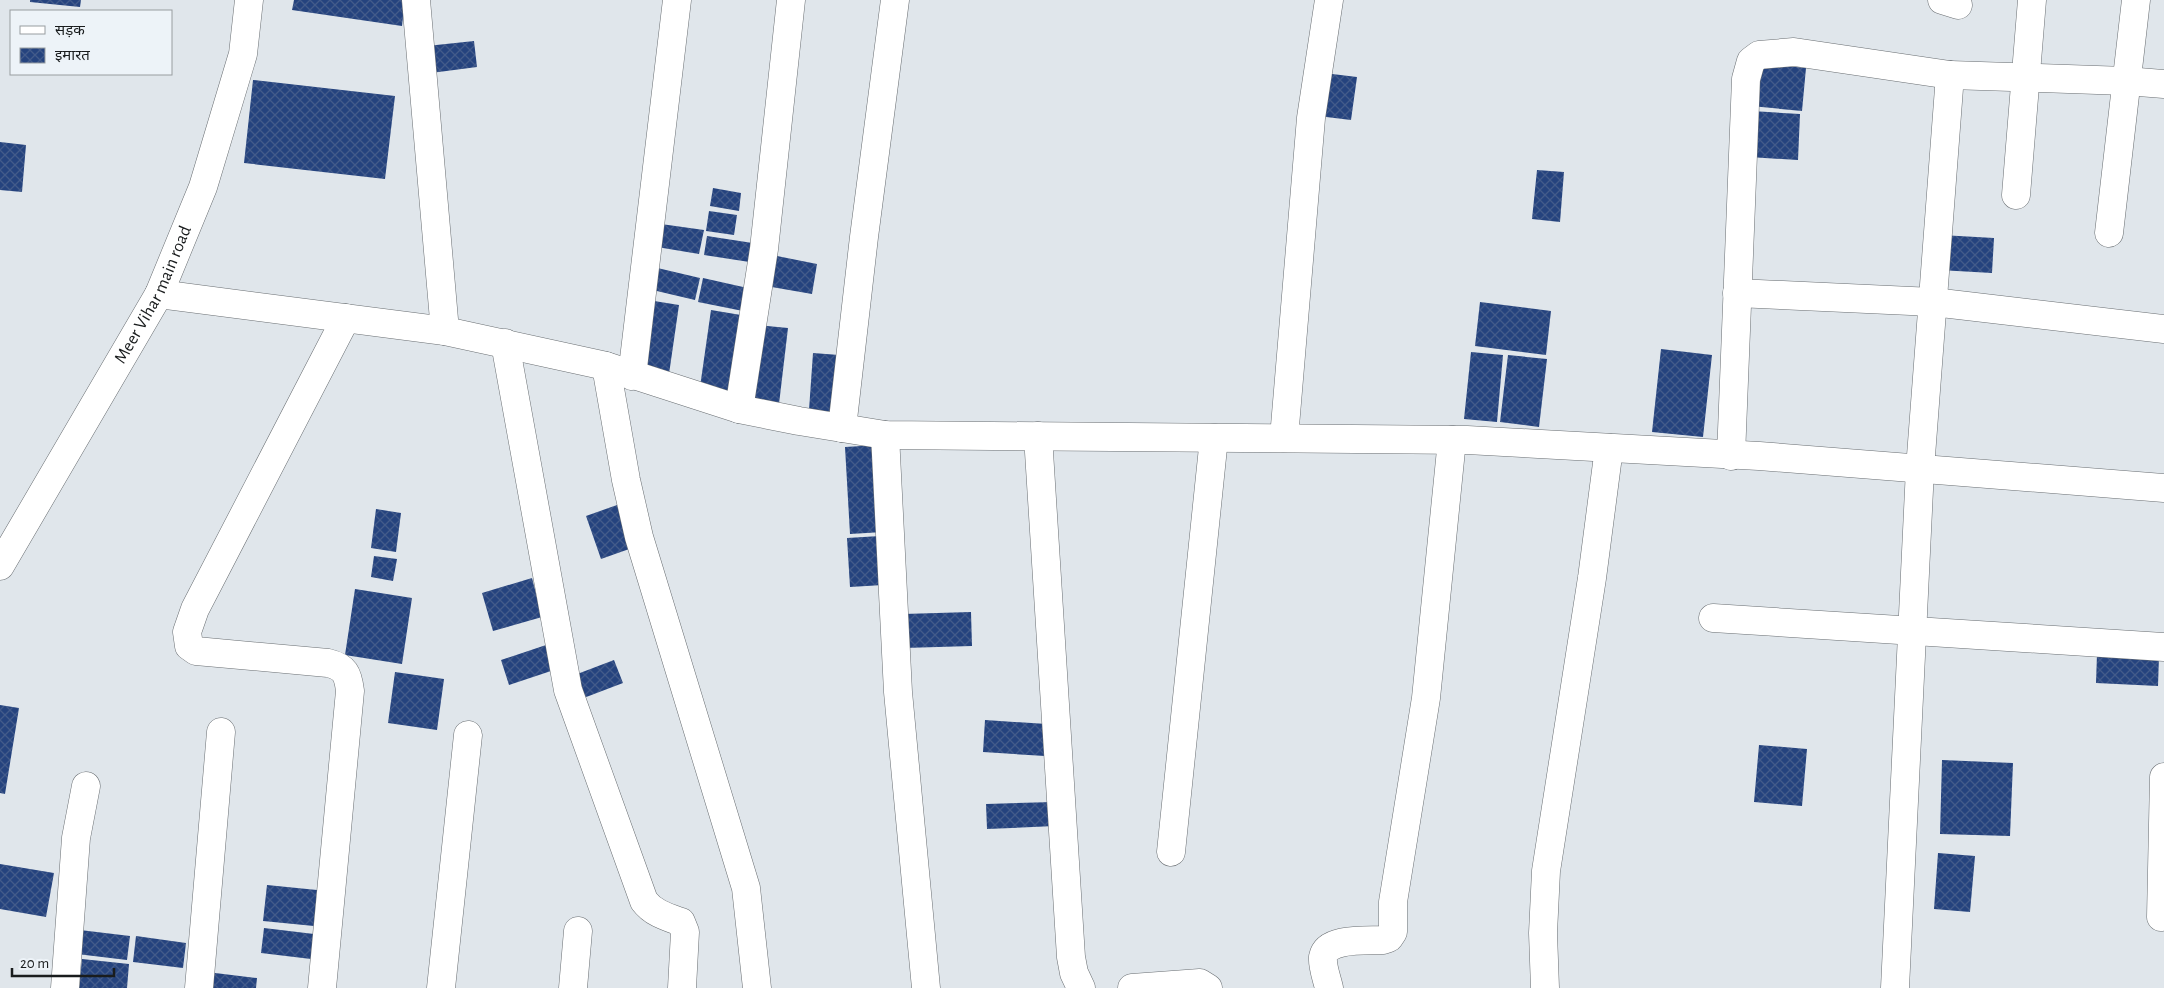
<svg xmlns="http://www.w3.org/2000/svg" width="2164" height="988" viewBox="0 0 2164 988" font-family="'Alegreya Sans','Noto Sans Devanagari',sans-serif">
  <defs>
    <pattern id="building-cross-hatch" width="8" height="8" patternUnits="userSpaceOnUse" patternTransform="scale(1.25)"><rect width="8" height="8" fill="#25437e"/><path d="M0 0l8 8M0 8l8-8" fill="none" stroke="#435b8a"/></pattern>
  </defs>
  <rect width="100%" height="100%" fill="#e0e6eb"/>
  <path fill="url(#building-cross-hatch)" d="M30,0H81L80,7L30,2Z
    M294,0H405L402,26L292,10Z
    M474,41L477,67L431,73L427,46Z
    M1755,63L1806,68L1802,111L1751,106Z
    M1324,73L1357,77L1351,120L1318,116Z
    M253,80L395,96L385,179L244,163Z
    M1752,111L1800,114L1798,160L1749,157Z
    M0,142L26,145L22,192L0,190Z
    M1537,170L1564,172L1560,222L1532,219Z
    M713,188L741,193L739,211L710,206Z
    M709,211L737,215L734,235L706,231Z
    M661,224L704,230L699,254L657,247Z
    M1941,235L1994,238L1992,273L1939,270Z
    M707,236L759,244L756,263L704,255Z
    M772,255L817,264L812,294L766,286Z
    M649,266L700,278L695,300L644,288Z
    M703,278L752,289L748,312L698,302Z
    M648,300L679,305L669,374L638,370Z
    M1480,302L1551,311L1546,355L1475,346Z
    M711,310L747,316L735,392L700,387Z
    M758,325L788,328L779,404L750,400Z
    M1661,349L1712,355L1703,437L1652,432Z
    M1471,352L1503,355L1497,422L1464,419Z
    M813,353L839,355L835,412L809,410Z
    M1508,355L1547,359L1539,427L1500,422Z
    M878,445L883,532L850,534L845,447Z
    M617,505L632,548L601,559L586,516Z
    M376,509L401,513L396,552L371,548Z
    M880,536L883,585L850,587L847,538Z
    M374,556L397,559L393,581L371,577Z
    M532,578L542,617L493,631L482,593Z
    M355,589L412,598L402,664L345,655Z
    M971,612L972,646L904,648L903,614Z
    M546,645L554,670L509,685L501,660Z
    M2097,654L2159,656L2158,686L2096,683Z
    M614,660L623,683L581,699L572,676Z
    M395,672L444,679L437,730L388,723Z
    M0,705L19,708L5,794L0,793Z
    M985,720L1047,724L1045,756L983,752Z
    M1759,745L1807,749L1802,806L1754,802Z
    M1942,760L2013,763L2010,836L1940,834Z
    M1054,802L1055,826L987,829L986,804Z
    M1938,853L1975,856L1970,912L1934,909Z
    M0,864L54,873L46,917L0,909Z
    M267,885L317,890L314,926L263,921Z
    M264,928L314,934L311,959L261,953Z
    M80,930L130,936L127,960L77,954Z
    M136,936L186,943L183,968L133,962Z
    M82,959L129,964L127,988H79Z
    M207,972L257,978L256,988H205Z"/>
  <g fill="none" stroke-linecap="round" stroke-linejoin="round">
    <defs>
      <g id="minor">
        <path d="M416,0L445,331"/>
        <path d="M1942,0L1958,5"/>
        <path d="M2016,195L2032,0"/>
        <path d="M2109,233L2136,0"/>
        <path d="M1737,293L1933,302L2164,329"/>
        <path d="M159,294L445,331L606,366L739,409L799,421L885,435L1467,440L1759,456L2164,488"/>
        <path d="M505,343L568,690L644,901C653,913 667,917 681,922L685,932L682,988"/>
        <path d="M606,366L626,480L639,537L746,888L757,988"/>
        <path d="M632,376L677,0"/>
        <path d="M739,409L764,249L791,0"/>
        <path d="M842,428L864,237L895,0"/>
        <path d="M885,435L898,692L926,988"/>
        <path d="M1038,436L1071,957L1074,973L1081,988"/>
        <path d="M1284,438L1311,118L1329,0"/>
        <path d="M1731,456L1746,79L1751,61L1759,55L1794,52L1950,75L2126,81L2164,84"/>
        <path id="s1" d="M0,566L159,294L203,187L243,54L249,0"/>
        <path d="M1713,618L2164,647"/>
        <path d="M1171,852L1214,438"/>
        <path d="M2161,917L2164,777"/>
        <path d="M65,988L76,838L86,786"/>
        <path d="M199,988L221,732"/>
        <path d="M322,988L350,691C348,674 345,667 328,663L196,651L189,646L187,632L195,609L346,318"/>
        <path d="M441,988L468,735"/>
        <path d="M573,988L578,931"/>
        <path d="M1132,988L1200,983L1208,988"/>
        <path d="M1329,988C1327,979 1322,966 1323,957C1327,937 1367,941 1383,940L1389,938L1393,932V902L1426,698L1452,440"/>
        <path d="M1545,988L1543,933L1546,871L1592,578L1609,448"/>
        <path d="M1895,988L1920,469L1950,75"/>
      </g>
    </defs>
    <use href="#minor" stroke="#696e72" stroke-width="29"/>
    <use href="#minor" stroke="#fff" stroke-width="28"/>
  </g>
  <g text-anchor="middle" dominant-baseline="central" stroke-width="5" stroke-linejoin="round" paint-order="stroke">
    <g font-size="18" fill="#191c1d" stroke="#edf3f8">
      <text stroke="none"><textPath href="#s1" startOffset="312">Meer Vihar main road</textPath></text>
    </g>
  </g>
  <rect x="10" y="10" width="162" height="65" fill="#edf3f8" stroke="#989da0"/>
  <rect x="20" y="26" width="25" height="8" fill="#ffffff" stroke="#989da0"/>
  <text x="55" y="35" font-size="15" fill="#191c1d">सड़क</text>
  <rect x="20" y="48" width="25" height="15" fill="url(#building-cross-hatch)" stroke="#989da0"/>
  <text x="55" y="60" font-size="15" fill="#191c1d">इमारत</text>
  <path d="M12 968v8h102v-8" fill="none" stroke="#191c1d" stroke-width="2.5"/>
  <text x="20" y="968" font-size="15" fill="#191c1d" stroke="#edf3f8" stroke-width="4" paint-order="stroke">20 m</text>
</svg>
